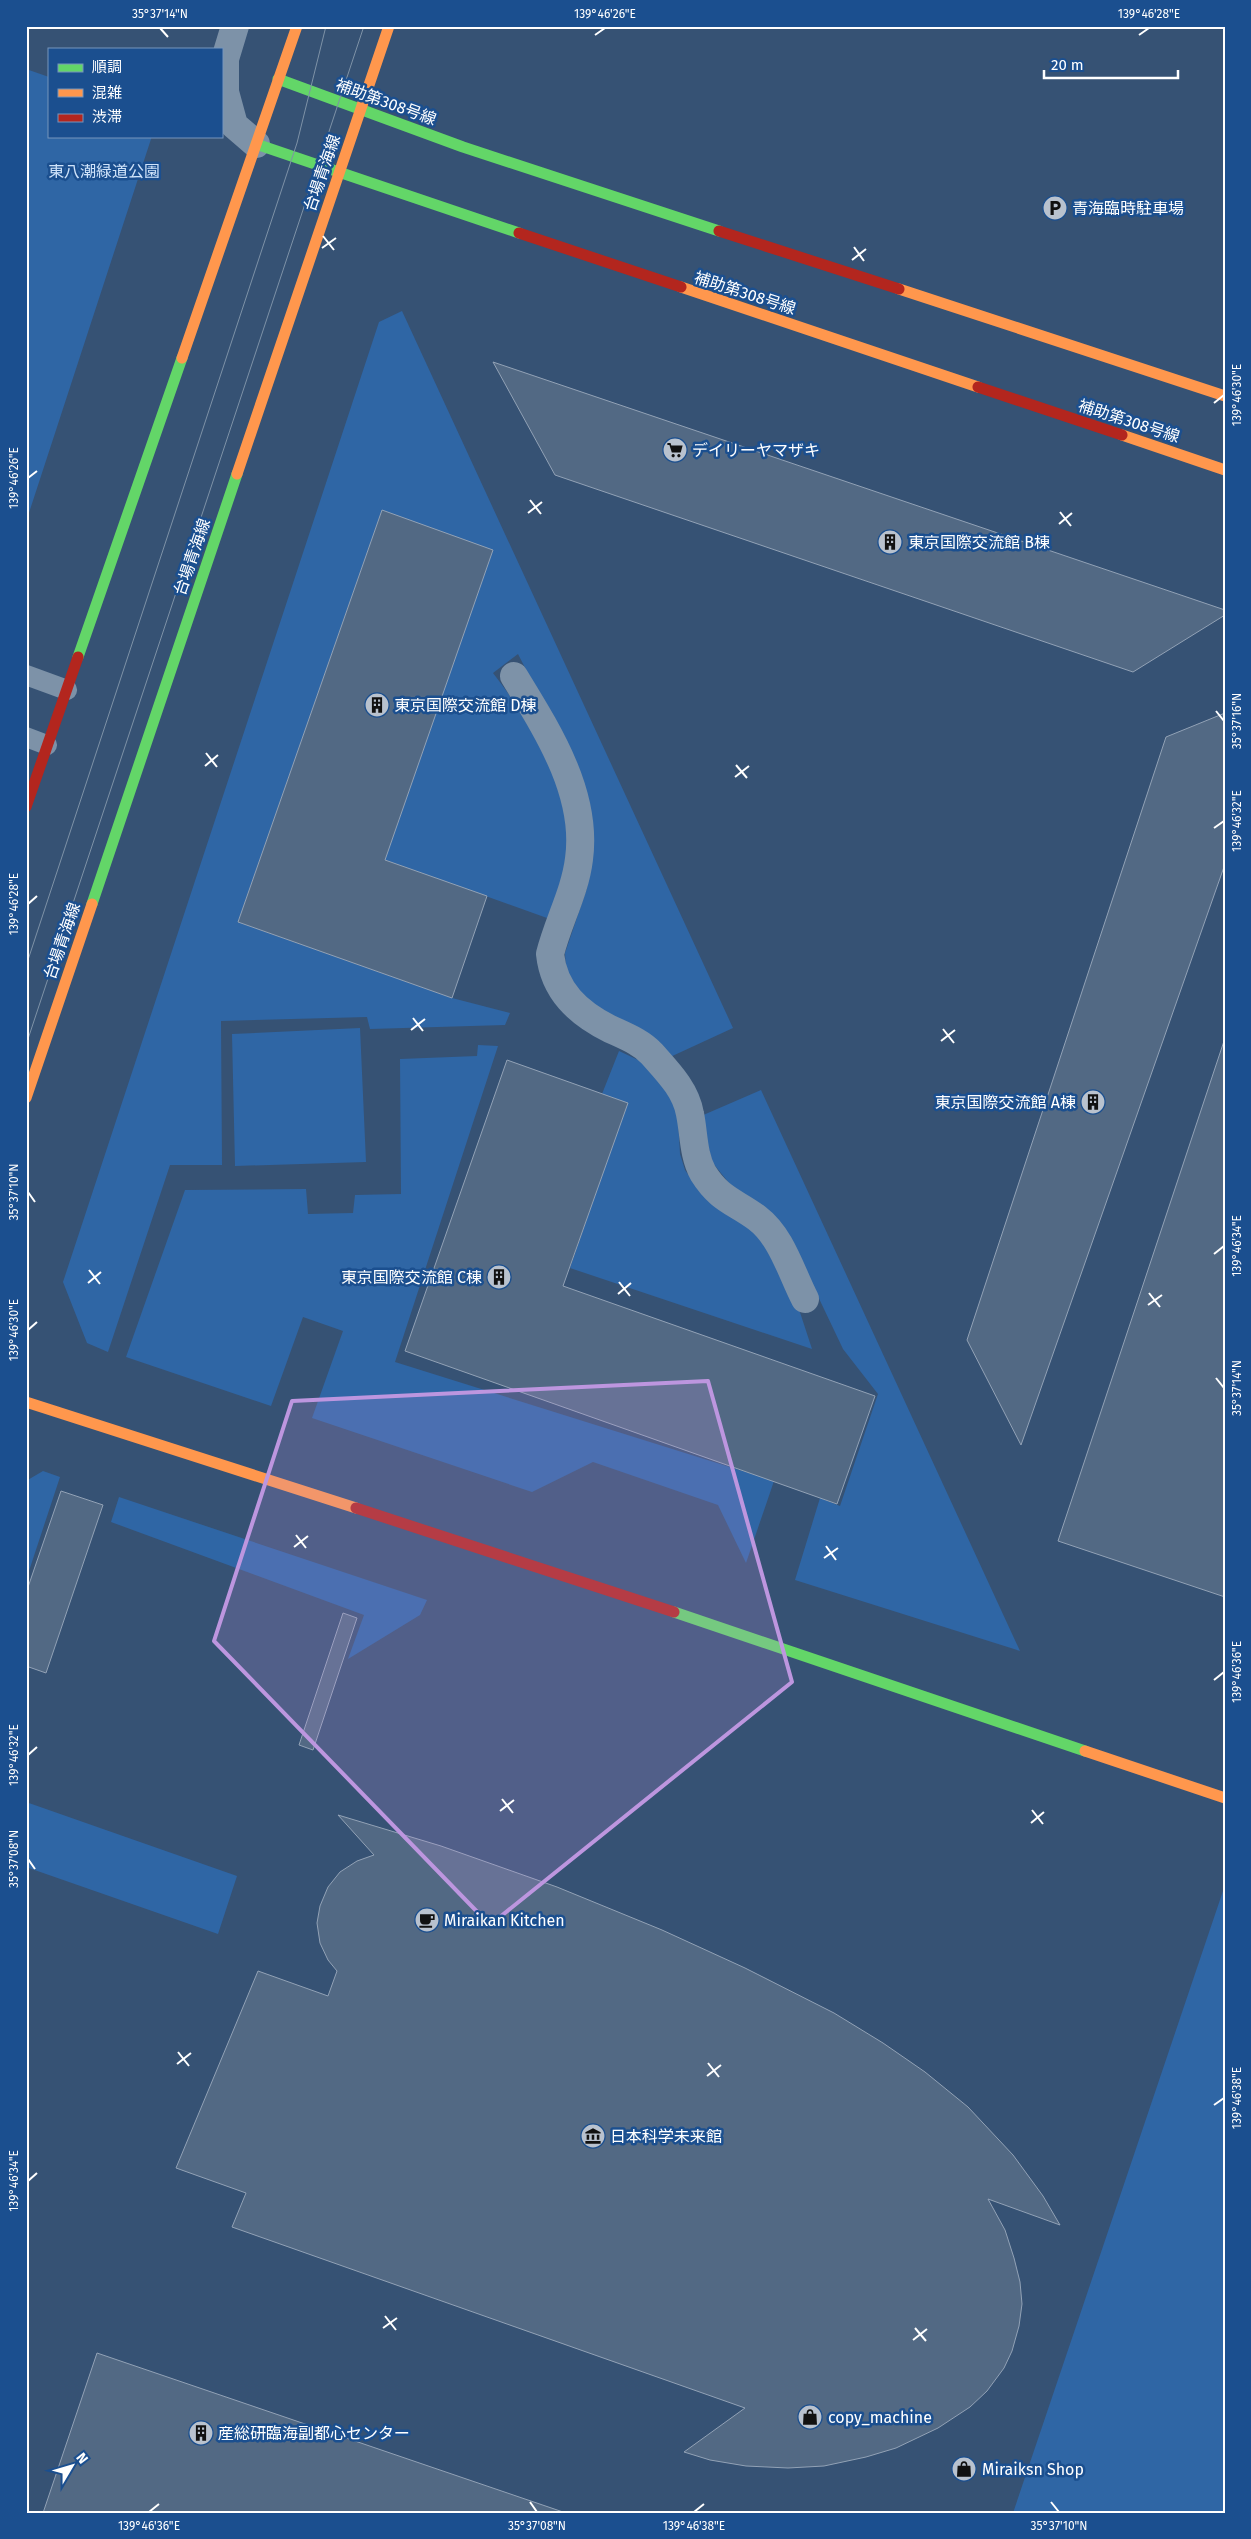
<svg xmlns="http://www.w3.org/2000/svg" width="1251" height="2539" viewBox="0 0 1251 2539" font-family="'Fira Sans','Noto Sans JP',sans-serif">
  <rect width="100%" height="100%" fill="#365274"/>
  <path fill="#2f66a5" d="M26,69L49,77V136H152L26,522Z
    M402,311L733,1028L668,1058L585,1005L566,971L565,953L587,888L591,857L574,763L518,654L493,673C537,730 585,809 564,884C560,895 553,907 547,918L385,860L382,510L238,922L452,998L510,1013L505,1025L370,1029L367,1017L221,1021L222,1165H170L108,1352L87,1343L63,1282L379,322Z
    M360,1028L366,1162L235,1166L232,1034Z
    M478,1045L498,1046L395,1362L774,1481L746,1563L718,1505L593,1462L532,1492L312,1418L343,1331L303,1317L271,1406L126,1357L185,1190L306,1189L308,1214L353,1213L355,1195L401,1194L400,1059L477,1056Z
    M619,1051L649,1065L671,1095L678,1117L680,1154L685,1170L694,1183L758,1230L793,1291L812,1349L570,1268L627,1103L602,1094Z
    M761,1090L1020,1651L795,1580L820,1498L840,1506L878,1394L843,1349L814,1288L712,1162L701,1116Z
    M43,1471L60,1477L26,1580V1481Z
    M119,1497L427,1600L420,1615L348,1659L364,1615L111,1522Z
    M26,1802L237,1876L218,1934L26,1867Z
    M1225,1885V2513H1013Z"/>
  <path fill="#526984" stroke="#92a2b6" d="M493,362L1225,610V615L1133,672L555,475Z
    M382,510L493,550L385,860L487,896L452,998L238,922Z
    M1225,713V864L1021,1445L967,1340L1166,737Z
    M1225,1038V1597L1058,1541Z
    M507,1060L628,1103L563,1286L875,1396L837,1504L405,1351Z
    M61,1491L103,1505L46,1673L26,1666V1593Z
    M343,1613L357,1618L313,1750L299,1745Z
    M338,1815L441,1846L557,1887L662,1930L745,1968L834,2013L883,2043L925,2072L968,2107L1013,2155L1043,2196L1060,2225L988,2199L1005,2230L1014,2258L1020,2282L1022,2304L1019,2326L1012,2351L1004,2368L987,2391L970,2407L938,2428L896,2448L866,2457L824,2466L788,2468L746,2466L710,2460L684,2452L745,2408L232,2227L246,2193L176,2168L258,1971L328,1996L337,1971L328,1960L320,1943L317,1923L320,1906L328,1887L340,1872L357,1861L374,1855Z
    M97,2353L566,2513H43Z"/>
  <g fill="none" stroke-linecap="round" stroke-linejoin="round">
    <path stroke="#7d92a8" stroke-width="20" d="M26,675L67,690
      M26,737L47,745"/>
    <path stroke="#7d92a8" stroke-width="28" d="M235,26L225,59V92L234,125L256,144
      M514,676C547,730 588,793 579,859C575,892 558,922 550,954C554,991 578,1013 610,1029C625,1036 641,1042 652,1054C668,1072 686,1090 690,1114C694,1133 693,1155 703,1173C720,1200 734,1201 757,1218C782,1237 791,1272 805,1299"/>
    <path stroke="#63d668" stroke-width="11" d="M278,79L463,147L719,231
      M256,144L519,233
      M78,657L182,358
      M92,904L237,474
      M674,1612L1085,1751"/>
    <path stroke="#ff974d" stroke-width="11" d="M681,287L978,387
      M899,289L1225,396
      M182,358L297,26
      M1122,435L1225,470
      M237,474L389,26
      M26,1098L92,904
      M26,1402L356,1508
      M1085,1751L1225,1798"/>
    <path stroke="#b3261e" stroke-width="11" d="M719,231L899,289
      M519,233L681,287
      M978,387L1122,435
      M26,807L78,657
      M356,1508L674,1612"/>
    <path stroke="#7e92a7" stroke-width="1" d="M26,966L297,143L326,26
      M26,1045L364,26"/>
  </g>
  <path fill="#bd96df" fill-opacity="0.2" stroke="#bd96df" stroke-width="4" stroke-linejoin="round" d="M708,1381L792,1682L490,1925L214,1641L292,1401Z"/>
  <path fill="none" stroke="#fff" stroke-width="2" d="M160,28L168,37M595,35L605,28M1139,35L1149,28M323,236L334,250M854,247L864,261M322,248L336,238M852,260L866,249M1214,403L1224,395M28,478L37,471M530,500L541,514M1060,512L1071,526M528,513L542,502M1059,524L1072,513M1216,711L1224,721M206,753L217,767M736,765L747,778M205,766L218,755M735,777L749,766M1214,828L1224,821M28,904L37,896M413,1018L423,1031M943,1029L954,1043M411,1030L425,1019M941,1041L955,1030M28,1192L35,1202M1214,1254L1224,1246M89,1270L100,1284M619,1282L630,1296M88,1283L101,1272M1149,1293L1160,1307M618,1294L631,1283M1148,1305L1162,1295M28,1330L37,1322M1216,1378L1224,1388M296,1535L306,1548M826,1546L836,1560M294,1547L308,1536M824,1558L838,1548M1214,1680L1224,1672M28,1755L37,1747M502,1799L513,1813M1032,1810L1043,1824M500,1811L514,1800M1031,1823L1044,1812M28,1859L35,1869M178,2052L189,2066M708,2063L719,2077M177,2064L191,2053M707,2076L721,2065M1214,2105L1224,2098M28,2181L37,2173M385,2316L396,2330M383,2328L397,2318M915,2328L926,2341M913,2340L927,2329M530,2502L537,2512M1051,2502L1059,2512M149,2512L159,2504M694,2512L704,2504"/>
  <defs>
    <symbol id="parking-disc" viewBox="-11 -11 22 22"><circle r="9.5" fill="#b9c2ce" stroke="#1b4f8f"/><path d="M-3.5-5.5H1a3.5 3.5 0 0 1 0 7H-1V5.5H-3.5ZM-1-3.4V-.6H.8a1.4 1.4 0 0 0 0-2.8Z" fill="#111"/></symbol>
    <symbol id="supermarket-disc" viewBox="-11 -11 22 22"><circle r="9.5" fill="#b9c2ce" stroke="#1b4f8f"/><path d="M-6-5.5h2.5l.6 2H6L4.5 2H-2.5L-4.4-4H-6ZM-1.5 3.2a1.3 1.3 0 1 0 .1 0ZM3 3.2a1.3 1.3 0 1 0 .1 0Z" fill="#111"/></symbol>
    <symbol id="building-disc" viewBox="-11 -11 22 22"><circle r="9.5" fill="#b9c2ce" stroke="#1b4f8f"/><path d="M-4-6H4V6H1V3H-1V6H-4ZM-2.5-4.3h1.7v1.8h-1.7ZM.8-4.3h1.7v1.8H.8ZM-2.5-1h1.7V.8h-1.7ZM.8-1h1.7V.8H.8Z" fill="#111"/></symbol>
    <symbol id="cafe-disc" viewBox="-11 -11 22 22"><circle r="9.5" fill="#b9c2ce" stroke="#1b4f8f"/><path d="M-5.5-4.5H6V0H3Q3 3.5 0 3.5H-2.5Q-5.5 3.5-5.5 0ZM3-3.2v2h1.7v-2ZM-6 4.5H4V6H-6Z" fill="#111"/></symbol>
    <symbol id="museum-disc" viewBox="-11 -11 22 22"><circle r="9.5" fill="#b9c2ce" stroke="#1b4f8f"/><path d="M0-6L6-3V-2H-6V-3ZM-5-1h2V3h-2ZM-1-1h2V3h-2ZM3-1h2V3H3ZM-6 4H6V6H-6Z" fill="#111"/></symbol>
    <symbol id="shop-disc" viewBox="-11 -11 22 22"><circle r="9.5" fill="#b9c2ce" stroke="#1b4f8f"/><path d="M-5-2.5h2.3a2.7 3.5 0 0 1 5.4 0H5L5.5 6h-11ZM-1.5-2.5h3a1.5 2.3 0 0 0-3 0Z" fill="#111"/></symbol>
  </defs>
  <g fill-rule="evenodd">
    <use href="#parking-disc" x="1041" y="194" width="28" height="28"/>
    <use href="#supermarket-disc" x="661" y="436" width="28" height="28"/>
    <use href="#building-disc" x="876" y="528" width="28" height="28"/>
    <use href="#building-disc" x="363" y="691" width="28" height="28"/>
    <use href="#building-disc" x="1079" y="1088" width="28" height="28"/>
    <use href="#building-disc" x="485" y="1263" width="28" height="28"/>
    <use href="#cafe-disc" x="413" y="1906" width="28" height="28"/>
    <use href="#museum-disc" x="579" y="2122" width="28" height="28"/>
    <use href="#shop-disc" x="796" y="2403" width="28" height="28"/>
    <use href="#building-disc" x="187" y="2419" width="28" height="28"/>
    <use href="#shop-disc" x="950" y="2455" width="28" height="28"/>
  </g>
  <g text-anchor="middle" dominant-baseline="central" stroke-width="5" stroke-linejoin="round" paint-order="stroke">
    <g font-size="16" fill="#fff" stroke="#1b4f8f">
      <text transform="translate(386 102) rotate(20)">補助第308号線</text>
      <text transform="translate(322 173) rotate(-71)">台場青海線</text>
      <text transform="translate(745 293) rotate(18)">補助第308号線</text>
      <text transform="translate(1129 421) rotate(18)">補助第308号線</text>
      <text transform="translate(192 557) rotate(-71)">台場青海線</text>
      <text transform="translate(62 941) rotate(-71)">台場青海線</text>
    </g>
    <g font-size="16" fill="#cfe3fa" stroke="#1b4f8f">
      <text x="104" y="171">東八潮緑道公園</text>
    </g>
    <g font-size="16" fill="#fff" stroke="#1b4f8f" text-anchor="start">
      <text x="1072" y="208">青海臨時駐車場</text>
      <text x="692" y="450">デイリーヤマザキ</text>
      <text x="908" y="542">東京国際交流館 B棟</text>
      <text x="394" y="705">東京国際交流館 D棟</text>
      <text x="1076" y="1102" text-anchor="end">東京国際交流館 A棟</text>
      <text x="482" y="1277" text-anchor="end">東京国際交流館 C棟</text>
      <text x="444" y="1920">Miraikan Kitchen</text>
      <text x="610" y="2136">日本科学未来館</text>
      <text x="828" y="2417">copy_machine</text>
      <text x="218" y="2433">産総研臨海副都心センター</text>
      <text x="982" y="2469">Miraiksn Shop</text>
    </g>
  </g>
  <rect width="1251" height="2539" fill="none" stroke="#1b4f8f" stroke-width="55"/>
  <rect x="48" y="48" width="175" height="90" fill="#1b4f8f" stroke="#7695bc"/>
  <rect x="58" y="64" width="25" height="8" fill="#63d668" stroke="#7695bc"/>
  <text x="92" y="72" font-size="15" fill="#ffffff">順調</text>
  <rect x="58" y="89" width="25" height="8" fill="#ff974d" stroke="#7695bc"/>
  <text x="92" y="98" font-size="15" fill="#ffffff">混雑</text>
  <rect x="58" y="114" width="25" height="8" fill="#b3261e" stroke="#7695bc"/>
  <text x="92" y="122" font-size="15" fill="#ffffff">渋滞</text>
  <g transform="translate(72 2466) rotate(52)" stroke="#1b4f8f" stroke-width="4" paint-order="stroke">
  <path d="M0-4L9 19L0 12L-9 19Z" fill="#ffffff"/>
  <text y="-8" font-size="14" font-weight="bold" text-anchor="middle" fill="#ffffff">N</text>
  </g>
  <path d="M1044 70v8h134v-8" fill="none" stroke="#ffffff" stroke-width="2.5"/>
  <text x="1051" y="70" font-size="15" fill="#ffffff" stroke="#1b4f8f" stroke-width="4" paint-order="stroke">20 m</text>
  <rect x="28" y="28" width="1196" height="2484" fill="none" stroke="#fff" stroke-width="2"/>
  <g font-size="12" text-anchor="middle" fill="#fff">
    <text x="160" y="18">35°37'14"N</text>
    <text x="605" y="18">139°46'26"E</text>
    <text x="1149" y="18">139°46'28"E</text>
    <text transform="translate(1237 395) rotate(-90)" y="4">139°46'30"E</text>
    <text transform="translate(14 478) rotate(-90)" y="4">139°46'26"E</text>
    <text transform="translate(1237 721) rotate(-90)" y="4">35°37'16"N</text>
    <text transform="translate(1237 821) rotate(-90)" y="4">139°46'32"E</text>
    <text transform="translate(14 904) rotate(-90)" y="4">139°46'28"E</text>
    <text transform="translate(14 1192) rotate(-90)" y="4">35°37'10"N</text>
    <text transform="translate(1237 1246) rotate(-90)" y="4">139°46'34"E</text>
    <text transform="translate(14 1330) rotate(-90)" y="4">139°46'30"E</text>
    <text transform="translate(1237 1388) rotate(-90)" y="4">35°37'14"N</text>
    <text transform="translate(1237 1672) rotate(-90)" y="4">139°46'36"E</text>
    <text transform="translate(14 1755) rotate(-90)" y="4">139°46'32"E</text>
    <text transform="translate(14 1859) rotate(-90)" y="4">35°37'08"N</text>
    <text transform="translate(1237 2098) rotate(-90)" y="4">139°46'38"E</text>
    <text transform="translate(14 2181) rotate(-90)" y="4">139°46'34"E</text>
    <text x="149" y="2530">139°46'36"E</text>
    <text x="537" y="2530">35°37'08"N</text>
    <text x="694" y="2530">139°46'38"E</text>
    <text x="1059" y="2530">35°37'10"N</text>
  </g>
</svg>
